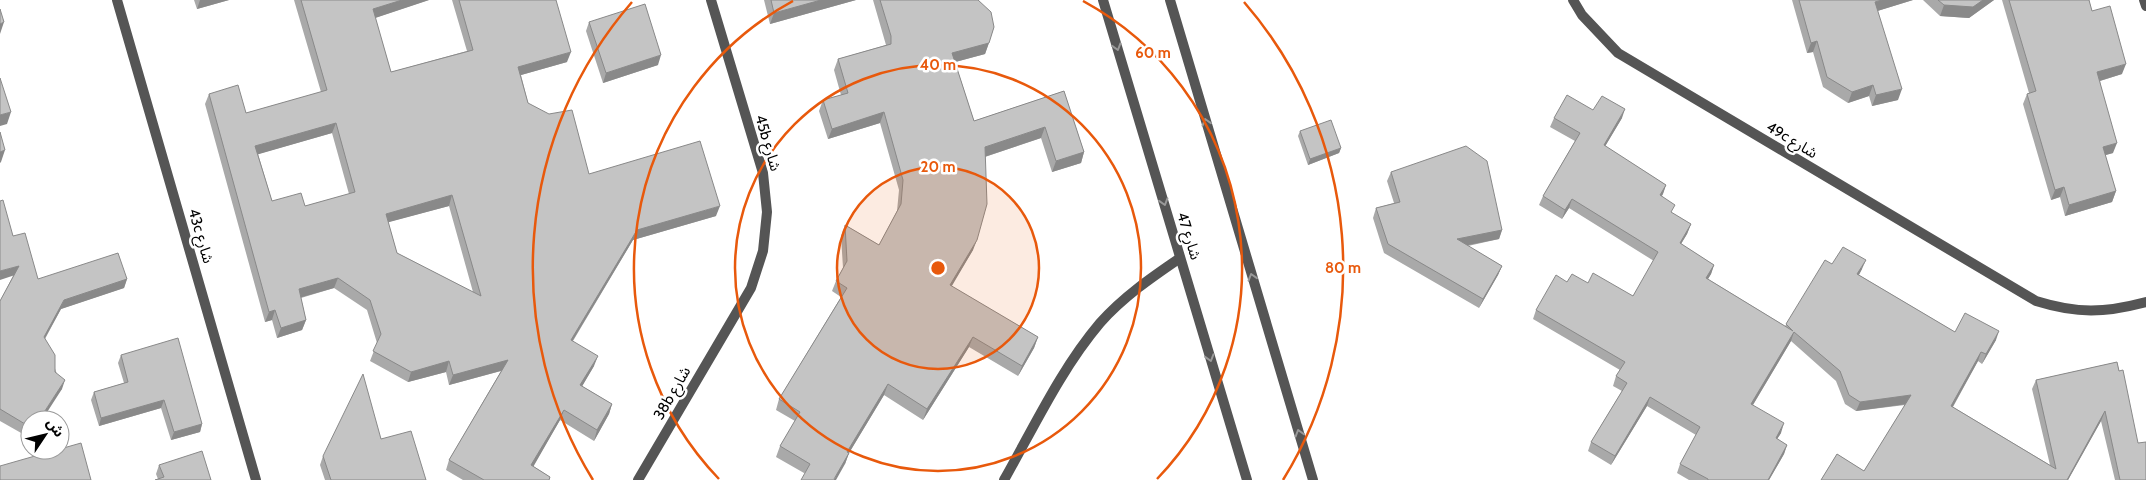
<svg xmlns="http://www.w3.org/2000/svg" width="2146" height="480" viewBox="0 0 2146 480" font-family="Cabin,'Noto Sans Arabic',sans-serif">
  <rect width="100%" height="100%" fill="#fff"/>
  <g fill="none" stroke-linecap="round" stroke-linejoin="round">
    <path stroke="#555" stroke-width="10" d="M1004,480C1034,427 1061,369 1100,323C1123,297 1152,277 1180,258"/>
    <path stroke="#555" stroke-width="10" d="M117,0L256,480
      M1573,0L1582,15L1618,53L2036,301C2078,314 2104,313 2146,302
      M2144,0L2146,6
      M638,480L751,288L763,251L767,212L763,173L711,0"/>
    <path stroke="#555" stroke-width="10" d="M1103,0L1247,480
      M1170,0L1313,480"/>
  </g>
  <path fill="#a9a9a9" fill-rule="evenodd" d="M194,0H229L197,9Z
    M294,0H429L375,18L391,72L467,51L452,0H556L567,62L521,75L528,103L589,174L716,216L633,240L573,341L594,366L582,386L612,404L609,414L594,441L560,420L533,466L550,477L549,480H463L446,470L449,460L501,371L449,385L446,372L408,382L370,361L377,343L367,310L334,288L301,298L306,320L302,330L277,338L272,320L265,322L205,104L209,94L246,113L321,92ZM332,133L349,194L305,206L272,201L258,154ZM449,206L473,292L397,253L388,222Z
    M764,0H856L770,24Z
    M873,0H978L994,27L985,54L955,62L974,121L1064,91L1084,152L1081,163L1052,172L1041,138L985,157L973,250L951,286L1038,337L1034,348L1018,376L969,347L923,420L884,395L849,453L845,464L804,473L776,457L780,446L795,421L776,410L779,399L841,297L832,291L836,281L843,268L841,236L845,225L879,245L897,211L899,190L880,123L828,139L819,111L823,100L841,95L834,70L838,59L886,45Z
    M1792,0H1913L1877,11L1898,100L1872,106L1869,96L1848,103L1823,87L1813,52L1807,53Z
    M1923,0H1994L1969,18L1940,16Z
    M2002,0H2089L2092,11L2122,74L2100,81L2113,153L2105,155L2116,191L2112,202L2065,216L2060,197L2051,200L2023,104L2027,94L2029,93Z
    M589,22L658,65L603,83L586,31Z
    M1593,110L1622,118L1605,146L1666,185L1662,196L1672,213L1691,224L1687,234L1681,244L1714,265L1711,274L1708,279L1785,326L1832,264L1862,269L1859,275L1955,332L1996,340L1982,364L1978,361L1953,407L2050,465L2032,389L2036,380L2117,362L2146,480H2115L2101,421L2068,480H1821L1837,454L1864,471L1905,405L1856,411L1845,404L1836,381L1791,341L1753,405L1781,433L1777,439L1787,445L1784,454L1769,480H1689L1677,473L1680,464L1696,435L1647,406L1611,465L1588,451L1591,442L1622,391L1613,386L1616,376L1620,370L1533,319L1536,310L1567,282L1588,283L1633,296L1654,261L1569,208L1562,219L1539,205L1543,196L1575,141L1550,127L1554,118Z
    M1300,131L1341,148L1339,153L1308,165L1298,136Z
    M1391,172L1502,230L1499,239L1468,246L1502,266L1498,275L1479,308L1384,253L1373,218L1376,208L1394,203L1387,181Z
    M13,236L38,279H127L124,288L61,309L45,339L62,389L30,420V438L0,421V301L13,276Z
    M121,355L202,424L200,432L171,440L161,408L99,426L91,400L94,392L124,383L118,363Z
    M381,439L426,480H325L320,465L323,456Z
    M159,465L211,480L158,479L156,474Z"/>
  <path fill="#898989" d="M200,0H229L197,9Z
    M402,0H429L369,20L373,9Z
    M821,0H856L770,24L774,13Z
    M1882,0H1913L1871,13L1875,2Z
    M1983,0H1994L1969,18L1940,16L1944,5Z
    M4,22L0,34V24Z
    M1817,41L1813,52L1807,53L1811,43Z
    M989,43L985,54L948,64L952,53Z
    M571,52L567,62L514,77L518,67Z
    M661,55L658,65L603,83L606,73Z
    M2126,64L2122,74L2093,83L2097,72Z
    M1873,85L1869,96L1848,103L1852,92Z
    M1902,89L1898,100L1872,106L1876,95Z
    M1625,109L1622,118L1600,155L1604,145Z
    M11,112L7,124L0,126V115Z
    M884,112L880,123L828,139L832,129Z
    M336,123L332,133L252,156L255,146Z
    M1045,127L1041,138L981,158L985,147Z
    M2117,143L2113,153L2099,157L2103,147Z
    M1341,148L1339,153L1308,165L1310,159Z
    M5,150L1,162L0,163V152Z
    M1084,152L1081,163L1052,172L1056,161Z
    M1666,185L1663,194L1656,204L1660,195Z
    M2064,187L2060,197L2051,200L2055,190Z
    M2116,191L2112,202L2065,216L2069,205Z
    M452,195L449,206L382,224L386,214Z
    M1572,199L1569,208L1562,219L1565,210Z
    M720,206L716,216L633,240L567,350L571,340L637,230Z
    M1691,224L1687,234L1676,252L1680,243Z
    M1502,230L1499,239L1453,248L1457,239Z
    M977,240L973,250L946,296L950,285Z
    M1866,260L1862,269L1854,283L1857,274Z
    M1714,265L1711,274L1703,287L1706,278Z
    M19,266L15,275L0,280V271Z
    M1502,266L1498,275L1479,308L1483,299Z
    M338,278L334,288L295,299L299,289Z
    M127,279L124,288L61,309L40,347L44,337L64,300Z
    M275,310L272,320L265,322L269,312Z
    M306,320L302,330L277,338L281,328Z
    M1999,331L1996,340L1982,364L1986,354Z
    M1794,332L1791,341L1748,413L1751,404Z
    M973,337L969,347L923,420L927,409Z
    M1038,337L1034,348L1018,376L1022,366Z
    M1981,352L1978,361L1948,415L1951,406Z
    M598,356L594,366L577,395L580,385Z
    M508,360L504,370L449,385L453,375Z
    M449,361L446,372L408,382L411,372Z
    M65,380L62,389L42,420H39Z
    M888,384L884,395L849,453L845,464L836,480H834L847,452Z
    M1911,395L1907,404L1856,411L1860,402Z
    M1650,397L1647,406L1611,465L1615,456Z
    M164,400L161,408L99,426L101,418Z
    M612,404L609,414L594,441L597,430Z
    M564,410L560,420L528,476L531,465Z
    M2105,411L2101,421L2068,480H2067Z
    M1784,423L1781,433L1772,447L1776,438Z
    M202,424L200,432L171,440L174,432Z
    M1787,445L1784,454L1769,480H1768Z"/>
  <path fill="#c4c4c4" stroke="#898989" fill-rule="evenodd" d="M301,0H402L373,9L391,72L473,50L459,0H556L571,52L518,67L528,103L549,114L572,110L589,174L700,141L720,206L637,230L571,340L598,356L580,385L612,404L597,430L564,410L531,465L550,477L549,480H484L449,460L508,360L453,375L449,361L411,372L373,351L381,334L370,300L338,278L299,289L306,320L281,328L275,310L269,312L209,94L238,85L246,113L327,90ZM336,123L355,192L305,206L301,193L272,201L255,146ZM452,195L481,296L397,253L386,214Z
    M771,0H821L774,13Z
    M880,0H978L991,12L994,27L989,43L952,53L974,121L1064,91L1084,152L1056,161L1045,127L985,147L987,204L977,240L950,285L1038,337L1022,366L973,337L927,409L888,384L847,452L849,453L834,479L835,480H801L810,464L780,446L800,412L779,399L847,288L836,281L847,261L845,225L879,245L901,204L903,180L884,112L832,129L823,100L848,93L838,59L891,44V36Z
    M1799,0H1882L1875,2L1902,89L1876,95L1873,85L1852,92L1827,77L1817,41L1811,43Z
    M1938,0H1983L1973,7L1944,5Z
    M2009,0H2089L2092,11L2110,6L2126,64L2097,72L2117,143L2103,147L2116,191L2069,205L2064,187L2055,190L2027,94L2036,91Z
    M645,4L661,55L606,73L589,22Z
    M0,9L4,22L0,24Z
    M0,78L11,112L0,115Z
    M1567,95L1593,110L1602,96L1625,109L1604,145L1666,185L1660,195L1675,205L1671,212L1691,224L1680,243L1714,265L1706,278L1793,331L1786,324L1825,260L1832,264L1843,247L1866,260L1857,274L1955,332L1965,313L1999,331L1986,354L1981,352L1951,406L2056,469L2036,380L2117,362L2119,371L2123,370L2138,443L2146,442V480H2120L2105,411L2067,480H1821L1837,454L1864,471L1911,395L1860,402L1849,395L1840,371L1794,332L1751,404L1784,423L1776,438L1787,445L1768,480H1708V479L1680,464L1700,427L1650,397L1615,456L1591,442L1627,383L1616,376L1625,362L1536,310L1556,275L1567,282L1572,274L1588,283L1593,273L1633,296L1658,252L1572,199L1565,210L1543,196L1580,133L1554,118Z
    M1331,120L1341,148L1310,159L1300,131Z
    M0,132L5,150L0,152Z
    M1466,146L1487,161L1502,230L1457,239L1502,266L1483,299L1388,244L1376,208L1400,202L1391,172Z
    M3,200L13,236L25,233L38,279L118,253L127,279L64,300L44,337L55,355V372L65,380L39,420H30V427L0,409V301L19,266L0,271V201Z
    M178,338L202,424L174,432L164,400L101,418L94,392L128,382L121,355Z
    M363,374L381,439L411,431L426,480H331L323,456Z
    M81,443L91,480H0V466L56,450H60V449Z
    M202,451L211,480H155L164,477L159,465Z"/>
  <defs><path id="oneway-chevron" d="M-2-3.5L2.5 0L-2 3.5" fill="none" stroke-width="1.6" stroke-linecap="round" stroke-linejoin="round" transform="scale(1.25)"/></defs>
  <g stroke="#999">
    <use href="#oneway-chevron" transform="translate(1117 47) rotate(73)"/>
    <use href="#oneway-chevron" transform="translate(1206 122) rotate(-107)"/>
    <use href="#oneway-chevron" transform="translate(1164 202) rotate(73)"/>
    <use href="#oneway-chevron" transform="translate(1252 277) rotate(-107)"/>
    <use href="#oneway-chevron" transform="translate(1210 358) rotate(73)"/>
    <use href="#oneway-chevron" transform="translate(1299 433) rotate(-107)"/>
  </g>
  <circle cx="938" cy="268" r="101" fill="#e8590c" fill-opacity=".12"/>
  <g fill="none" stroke="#e8590c" stroke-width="2.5">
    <circle cx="938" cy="268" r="101"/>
    <circle cx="938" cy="268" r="203"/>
    <path d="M719 479A304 304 0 0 1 793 1M1083 1A304 304 0 0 1 1157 479"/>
    <path d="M593 480A405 405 0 0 1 632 2M1244 2A405 405 0 0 1 1283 480"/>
  </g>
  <g text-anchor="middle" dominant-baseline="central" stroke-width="5" stroke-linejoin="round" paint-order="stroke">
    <g font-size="15" fill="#000" stroke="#fff">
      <text transform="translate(1792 140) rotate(31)">49c شارع</text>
      <text transform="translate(768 143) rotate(74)">45b شارع</text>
      <text transform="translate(201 236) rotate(74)">43c شارع</text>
      <text transform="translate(1189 236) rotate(73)">شارع 47</text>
      <text transform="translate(672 393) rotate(-60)">38b شارع</text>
    </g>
  </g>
  <circle cx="938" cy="268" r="8" fill="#e8590c" stroke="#fff" stroke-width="2.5"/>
  <g font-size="15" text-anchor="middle" font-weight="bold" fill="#e8590c" stroke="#fff" stroke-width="5" stroke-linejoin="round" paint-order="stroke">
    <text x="1153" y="58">60 m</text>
    <text x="938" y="70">40 m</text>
    <text x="938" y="172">20 m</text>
    <text x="1343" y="273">80 m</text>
  </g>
  <g transform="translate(45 435) rotate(55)"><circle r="24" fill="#ffffff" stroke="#999999"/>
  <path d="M0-4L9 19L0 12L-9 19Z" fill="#000000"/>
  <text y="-8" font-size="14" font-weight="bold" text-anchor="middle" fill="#000000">ش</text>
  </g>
</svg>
